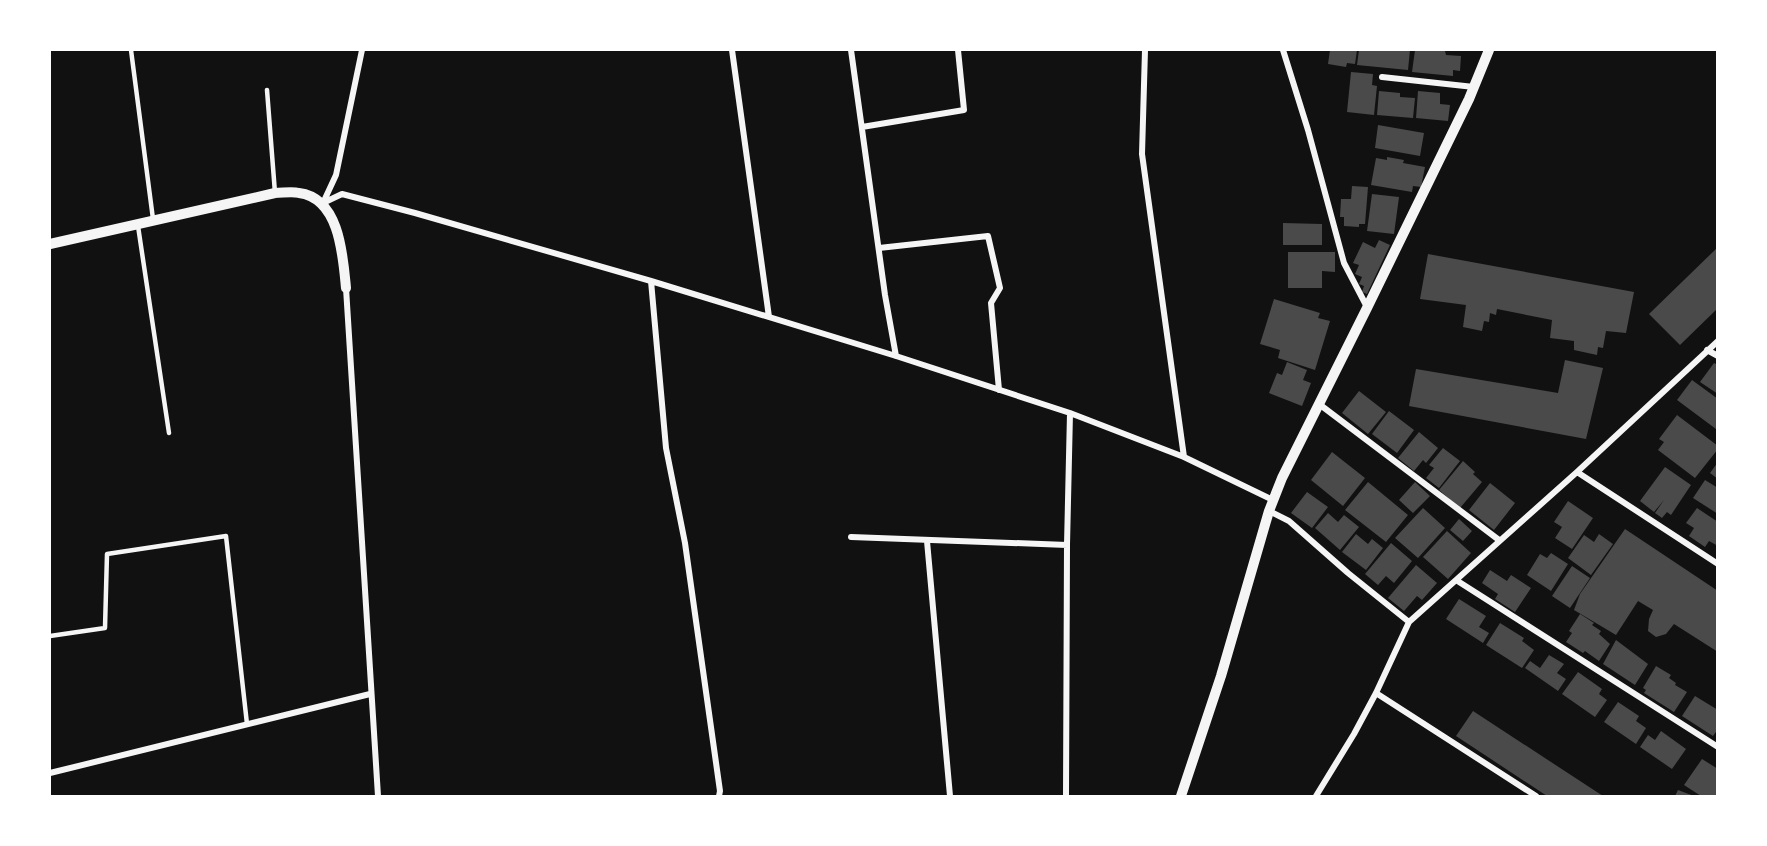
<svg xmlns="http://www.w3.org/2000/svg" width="1767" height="846" viewBox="0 0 1767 846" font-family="Roboto,sans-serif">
  <rect width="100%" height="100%" fill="#111"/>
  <path fill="#4a4a4a" d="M1330,50H1357L1355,64L1347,63L1346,67L1328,64Z
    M1359,50H1410L1408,70L1357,65Z
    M1415,50L1445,51L1446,55L1461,56L1460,71L1453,70V76L1412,72Z
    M1351,72L1373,74L1372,85L1377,86L1374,115L1347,112Z
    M1379,91L1400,93V97L1415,98L1413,118L1377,115Z
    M1418,91L1440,93V104L1450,105L1448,121L1416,118Z
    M1378,125L1424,133L1420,156L1375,148Z
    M1387,157L1404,160L1403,163L1425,167L1421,187L1413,186L1412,192L1371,185L1376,158L1387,160Z
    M1352,186L1368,187L1365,224H1359V227L1344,226V217H1340L1341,199H1351Z
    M1372,194L1399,197L1394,234L1367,231Z
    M1283,223L1322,224V245H1283Z
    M1379,240L1390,245L1367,294L1362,292L1364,286L1359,284L1362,277L1355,274L1359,265L1353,263L1363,242L1375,248Z
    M1718,247V308L1680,345L1649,314Z
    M1288,252H1335V272L1322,271V288H1288Z
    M1428,254L1634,292L1626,333L1606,331L1603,348L1598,347L1597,355L1574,350V341L1550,338L1552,320L1497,309L1496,315L1490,313L1489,322L1484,321L1482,331L1463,327L1466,305L1420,299Z
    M1274,299L1320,313L1318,318L1330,321L1315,370L1278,358L1280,350L1260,344Z
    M1565,360L1603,368L1586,439L1409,406L1416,369L1558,393Z
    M1287,362L1307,370L1303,380L1311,383L1302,406L1269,393L1277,373L1282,375Z
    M1714,363L1718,365V394L1700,382Z
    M1692,380L1718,399L1716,429L1677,400Z
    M1359,391L1386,412L1368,434L1342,413Z
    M1389,411L1414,430L1397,453L1372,434Z
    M1677,415L1718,446V449L1695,478L1658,450L1664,442L1659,439Z
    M1419,432L1438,448L1426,463L1423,460L1414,471L1398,458Z
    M1443,448L1460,461L1439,488L1426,478L1434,468L1429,465Z
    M1332,452L1365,478L1343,506L1311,480Z
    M1463,461L1475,472L1473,474L1482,482L1460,508L1439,490Z
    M1718,462V479L1710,473Z
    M1665,467L1691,485L1671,515L1667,512L1662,518L1655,513L1664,500L1654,512L1640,501Z
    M1705,480L1718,488V514L1693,498Z
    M1368,482L1408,515L1386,542L1345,510Z
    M1415,482L1430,496L1413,513L1399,500Z
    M1490,483L1515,503L1494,530L1469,510Z
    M1307,492L1328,507L1312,528L1291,513Z
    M1568,501L1593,518L1572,549L1555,538L1562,527L1554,522Z
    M1423,508L1445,528L1418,558L1395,538Z
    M1697,508L1718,522V546L1709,541L1705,547L1689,536L1694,528L1686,523Z
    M1328,513L1338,522L1344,515L1359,527L1340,550L1315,528Z
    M1459,519L1472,531L1463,541L1450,530Z
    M1625,529L1718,591V652L1674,624L1666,634L1656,637L1648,631L1649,619L1653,610L1638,601L1616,635L1574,610L1580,594Z
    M1447,531L1471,553L1448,579L1423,557Z
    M1356,534L1368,544L1372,539L1383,548L1366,570L1342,552Z
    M1599,534L1613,544L1591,575L1568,558L1584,535L1594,542Z
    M1391,543L1412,561L1394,583L1386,576L1378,585L1365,574Z
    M1551,553L1568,564L1551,591L1527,575L1540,554L1547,558Z
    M1416,565L1437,583L1422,600L1417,596L1404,611L1388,598Z
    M1572,566L1590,578L1570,608L1552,596Z
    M1490,570L1507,581L1511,575L1531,588L1515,612L1495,599L1498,594L1482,583Z
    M1459,599L1486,616L1479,627L1489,633L1483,643L1446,619Z
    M1580,614L1594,623L1592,625L1601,631L1599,634L1610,644L1599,661L1585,651L1583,653L1566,642L1572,633L1569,631Z
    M1500,623L1524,638L1522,641L1534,650L1522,668L1486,645Z
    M1616,640L1648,664L1635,685L1603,664Z
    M1549,655L1564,664L1557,673L1566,679L1558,691L1525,668L1530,661L1540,668Z
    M1656,666L1671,675L1669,678L1676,683L1675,685L1687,692L1674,712L1644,693L1646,690L1643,688Z
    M1578,672L1602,689L1599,694L1607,700L1595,717L1562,694Z
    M1695,696L1718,710V729L1713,736L1682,716Z
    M1618,702L1639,716L1636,721L1646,728L1636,744L1604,722Z
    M1473,711L1603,796H1547L1456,736Z
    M1661,731L1686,749L1672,769L1640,747L1648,735L1655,740Z
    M1702,759L1718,769V796H1701L1684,785Z
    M1678,790L1694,796H1675Z"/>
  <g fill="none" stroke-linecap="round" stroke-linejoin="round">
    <path stroke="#f5f5f5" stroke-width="4.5" d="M131,50L153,219
      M267,90L275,193
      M138,226L169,433
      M50,636L105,628L107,554L226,536L247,724"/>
    <path stroke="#f5f5f5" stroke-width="6" d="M732,50L769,317
      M851,50L885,295L896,356
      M1145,50L1142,154L1184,457
      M1283,50L1308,130L1344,263L1367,307
      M1382,77L1474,87
      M862,127L964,110L958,50
      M323,203L342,194L415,213L651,281L896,356L1070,413L1184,457L1273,500
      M323,203L336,175L362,50
      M879,248L988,236L1000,288L991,303L999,390
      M651,281L666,448L685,543L720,791L719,796
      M346,288L378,796
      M1707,350L1718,356
      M1319,404L1499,540
      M1577,472L1718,564
      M1269,511L1289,521L1348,573L1409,622
      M851,537L1067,545
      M927,541L950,796
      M1456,580L1718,747
      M1376,693L1536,796
      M50,773L370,694
      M1066,796L1067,545L1070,413
      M1316,796L1354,734L1376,693L1409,622L1577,472L1718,341"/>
    <path stroke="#f5f5f5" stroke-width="10" d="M50,244L275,193C283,193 292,191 299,193C340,198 343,257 346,288
      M1181,796L1221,676L1269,511L1282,478L1367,308L1469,99L1489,50"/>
  </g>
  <rect width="1767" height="846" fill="none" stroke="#ffffff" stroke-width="102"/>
</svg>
